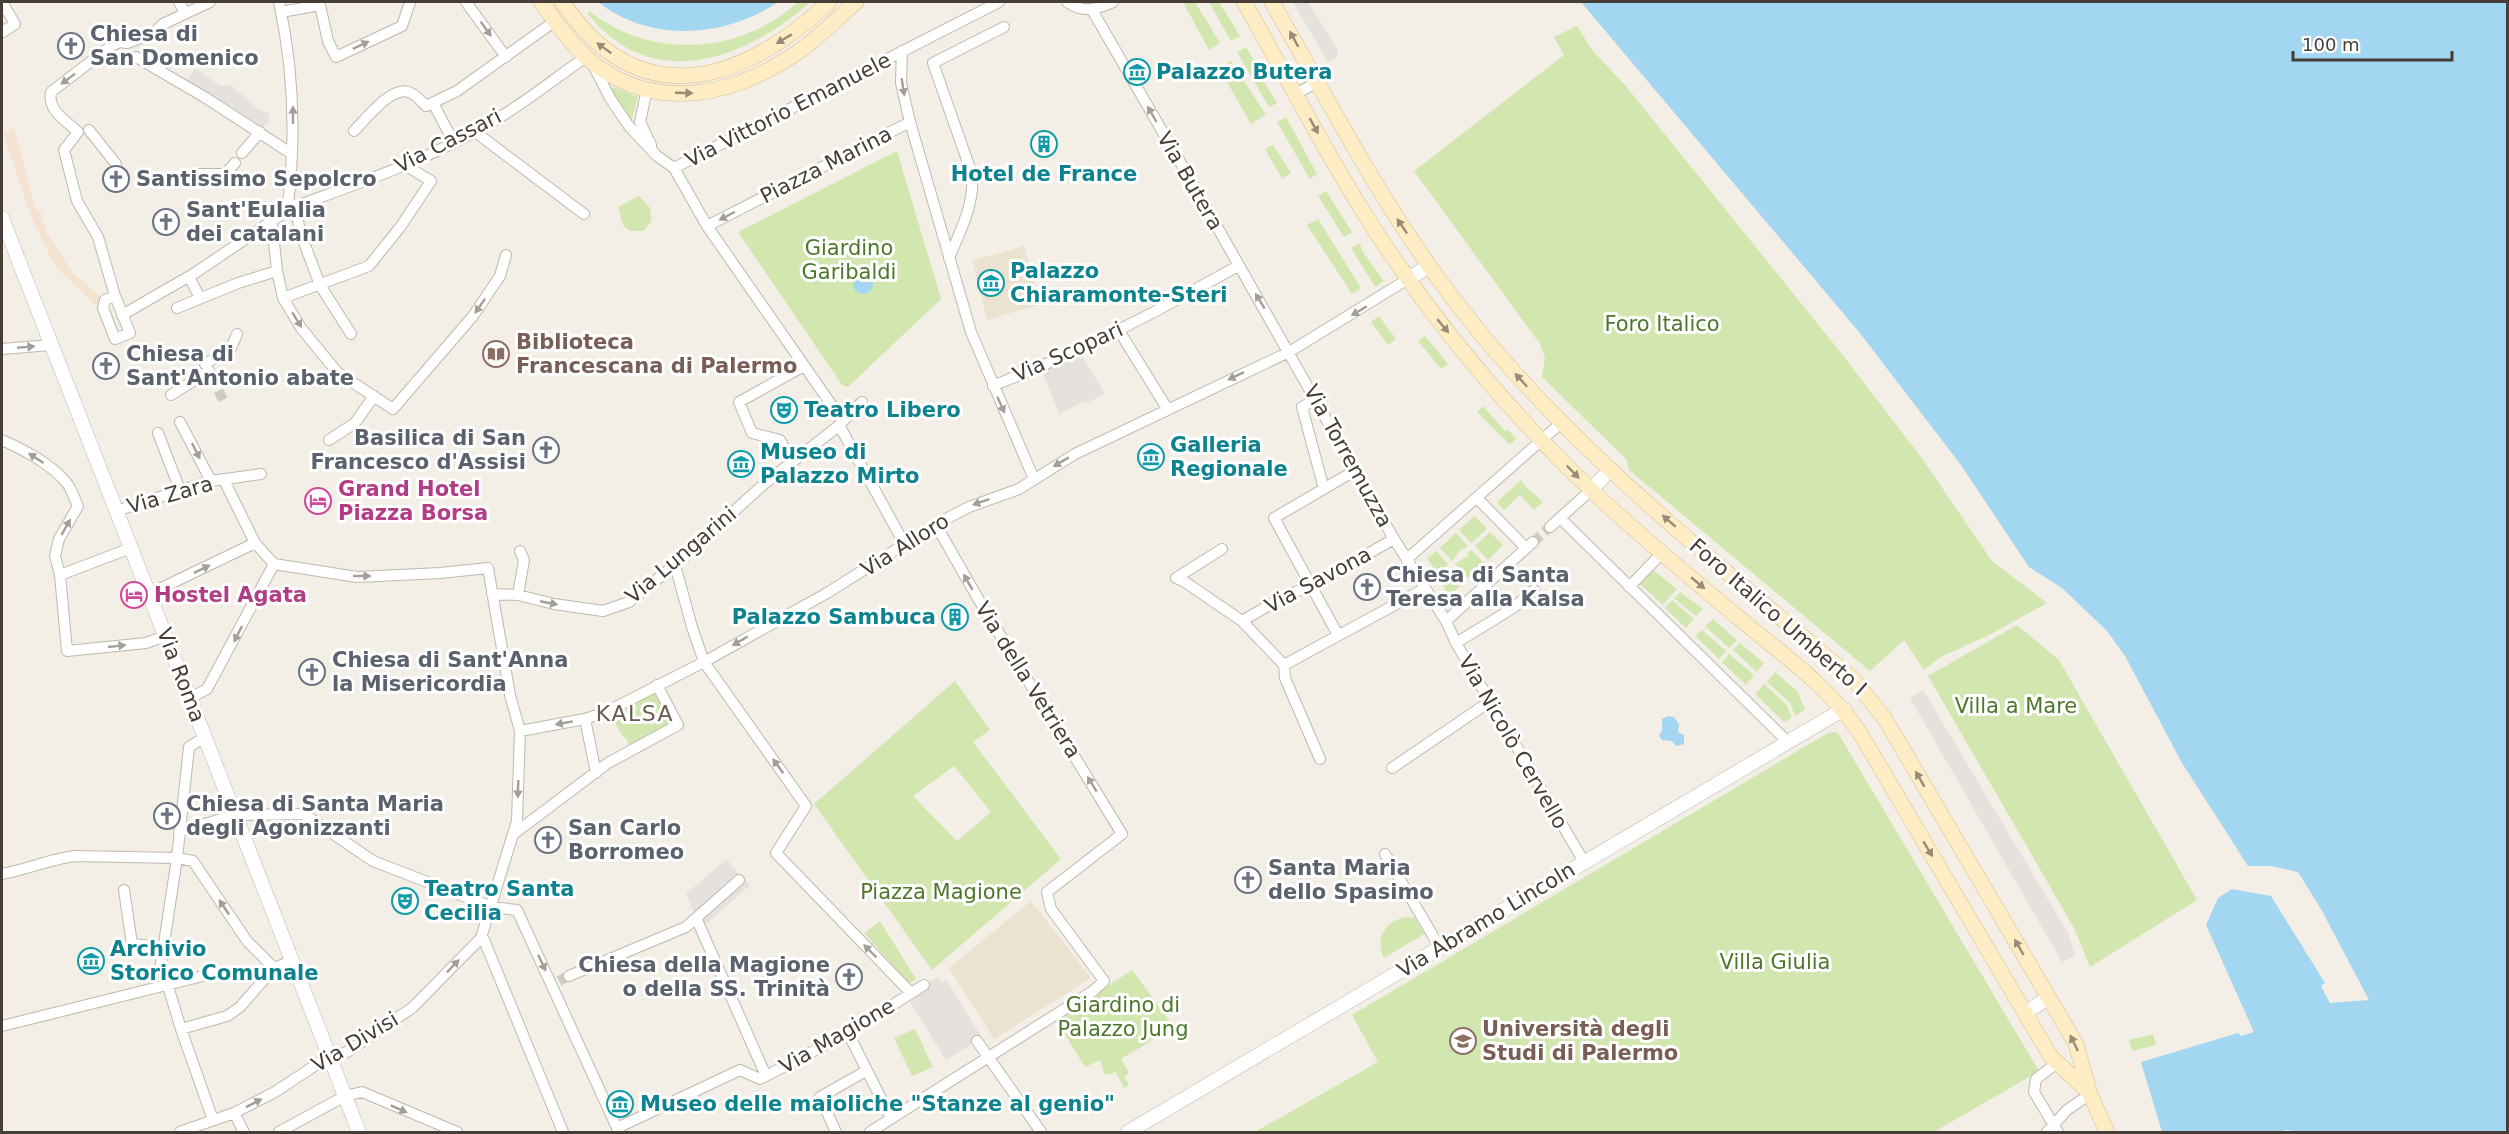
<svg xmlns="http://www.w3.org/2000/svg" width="2509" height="1134" viewBox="0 0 2509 1134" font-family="'DejaVu Sans',sans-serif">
  <rect width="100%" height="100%" fill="#f3eee6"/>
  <path fill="#f5e3d1" d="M14,128L36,210H40L46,231L72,272L102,298L97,306L55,266L30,214L3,132Z"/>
  <path fill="#ece2d0" d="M1024,246L1041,304L987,320L972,261Z
    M1031,901L1091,978L994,1039L949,968Z"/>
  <path fill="#d2e7af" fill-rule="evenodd" d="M798,2H810C746,60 651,94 588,14L589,11C651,60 740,55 798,2Z
    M1183,2H1195L1220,43L1209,50Z
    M1209,2H1219L1240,36L1231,41Z
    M1577,26L1592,50L1625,85L1838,349L1921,457L1992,561L2047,603L1991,634L1941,657L1924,670L1904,640L1870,671L1629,470L1627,460L1542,377L1545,358L1540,344L1414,171L1564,55L1554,37Z
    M1246,47L1255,62L1253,64L1277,103L1269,107L1237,52Z
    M1231,61L1266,115L1251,124L1219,68Z
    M613,87L638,97L631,122L611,91Z
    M1286,117L1317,174L1310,179L1277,122Z
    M1273,145L1291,173L1282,179L1265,149Z
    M897,151L941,299L848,387L842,385L738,232Z
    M1326,191L1352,232L1344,237L1318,196Z
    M639,196L650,208L652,220L644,231H630L623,225L618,207Z
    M1318,219L1361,288L1352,294L1307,225Z
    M1360,243L1362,251L1384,281L1375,287L1351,248Z
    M1379,316L1396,339L1388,345L1371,322Z
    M1425,336L1448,364L1441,369L1418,341Z
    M1483,406L1505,431L1507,429L1516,438L1510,445L1477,412Z
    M1521,480L1527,488L1543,502L1534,510L1520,495L1504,510L1497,502Z
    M1475,516L1487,529L1471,543L1459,530Z
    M1490,532L1503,545L1488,560L1475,546Z
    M1456,533L1468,546L1464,549L1462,548L1452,561L1440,548Z
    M1471,550L1484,563L1468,578L1455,564L1469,555L1467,553Z
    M1436,551L1448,564L1437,575L1427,558Z
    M1451,567L1464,582L1449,596L1439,579Z
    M1653,570L1677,589L1663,605L1639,583Z
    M1680,592L1703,609L1696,616L1674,598Z
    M1672,600L1694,619L1686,628L1665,608Z
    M1713,619L1737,640L1729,648L1705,626Z
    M2017,625L2059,660L2197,900L2090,967L2074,928L1928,676Z
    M1702,630L1726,651L1719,659L1695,636Z
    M1740,643L1764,663L1757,672L1733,650Z
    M1729,654L1754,675L1746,685L1722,662Z
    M1775,672L1798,692L1805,710L1795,716L1790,703L1767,682Z
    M955,681L990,730L973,742L1061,859L932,970L814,804ZM954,766L991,812L957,841L913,796Z
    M1764,684L1787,705L1792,718L1784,722L1755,694Z
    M658,689L677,724L630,749L626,737L624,738L610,715Z
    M1833,732L1838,733L2039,1071L1934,1132H1255L1378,1062L1352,1015L1828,733Z
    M1406,917L1415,918L1424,934L1384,958C1374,938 1386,921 1406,917Z
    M880,921L916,979L909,983L864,933Z
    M1132,970L1174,1027L1121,1059L1129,1073L1124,1077L1129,1085L1124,1088L1116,1072L1105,1075L1100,1060L1085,1067L1056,1020Z
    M915,1029L933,1067L912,1076L894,1038Z
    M2153,1034L2156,1045L2132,1051L2129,1040Z"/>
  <path fill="#e4e1de" d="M1293,2H1308L1338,50L1336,59L1328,62Z
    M196,68L220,86L231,85L257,108L269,114V121L260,132L183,85Z
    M1080,353L1105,394L1086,403L1084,401L1059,414L1042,370Z
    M1923,690L2068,933L2075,956L2062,962L1910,698Z
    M726,859L750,885L705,925L697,920L686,894Z
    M938,977L941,982L946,979L982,1038L946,1060L910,1002L915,999L911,993Z"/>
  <path fill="#a3d6f0" d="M598,2H778C725,38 650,43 598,2Z
    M1581,2H2507V1132H2300L2287,1130L2277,1132H2162L2141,1062L2238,1033L2241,1036L2254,1032L2206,925L2218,898L2232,889L2271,896L2325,983L2321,986L2330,1003L2369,1000L2321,909L2298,872L2271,866H2248L2182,763L2125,656L2107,631L2062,588L2029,567L1961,465L1859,332Z
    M853 284a10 10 0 1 1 20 0a10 10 0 1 1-20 0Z
    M1668,716L1674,717L1679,724L1678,732L1684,735V744L1676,746L1672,741L1662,740L1659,735L1662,731V719Z"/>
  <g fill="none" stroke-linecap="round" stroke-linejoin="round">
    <path stroke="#d0cbc3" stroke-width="10" stroke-dasharray="10 5" stroke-linecap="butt" d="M205,364L223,400
      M1533,542L1550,527
      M559,981L569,976"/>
    <defs>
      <path id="minor" d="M2,2L15,24L3,32L2,29
        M179,2L185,13
        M466,2L506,57
        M1067,2C1082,13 1096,10 1113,2
        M1092,10L1190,179L1394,539L1446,621L1456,643L1584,862
        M281,12L320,5L328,41L336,57L402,26L410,2
        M902,51L901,83L910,122L971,332L1034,479
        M136,57L206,98L292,154
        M592,63L610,98L628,125L657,156L674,168L707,226L842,420
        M647,89L640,122L651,145
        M1296,94L1317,82
        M433,103L453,141
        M89,130L116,164
        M354,131C366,119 393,83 411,93C417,96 422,102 426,106L457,91L555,21
        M474,131L584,214
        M242,153L260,132
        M674,168L999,2
        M198,174H225L235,163
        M288,204L299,205C365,181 432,158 492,122C525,103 555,78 586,57
        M288,204L296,209L300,232L320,285L351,334
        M272,223L277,271L283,298L301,328L337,372L393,409L473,316L500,276L506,255
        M707,226L910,122
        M949,258C960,232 975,203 972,174L933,63L1004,27
        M189,277L200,298
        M115,296L105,300L103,308L115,339L130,333L115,296L98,237L77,201L64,150L78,132C66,121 47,110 51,92L111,46L120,42L127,43L154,33L163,24L210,2
        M283,298L369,266L401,226L431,181L405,165
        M177,308L238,283L277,271
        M122,315L195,273L285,212C290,199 290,185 291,172C295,115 291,57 279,2
        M1118,329L1168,410
        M2,349L51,345
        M205,364L231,348L237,334
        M993,386L1079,350L1156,311L1238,266
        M171,395L209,371
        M1317,399L1302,407L1324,489
        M180,422L211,481
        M839,425L905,545
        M158,433L180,490
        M2,440C24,450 48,462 65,481C71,487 74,498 78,506L59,539L55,556L60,575L67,651L146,643L166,636
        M329,440L355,423L374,396
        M791,461L780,440L752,433L739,402L804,366
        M1477,498L1526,548
        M116,511L211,481L261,474
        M1560,518L1788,742
        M1550,527L1591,490
        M1222,549L1176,578L1185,582L1242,621L1284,665
        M1407,559L1561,423
        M675,565L692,627L704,662L806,806L776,853L911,993
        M60,575L131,548
        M1629,587L1662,553
        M149,594L255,543
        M492,594L518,595L554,604L603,611L629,602L675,565L764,484L836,428L862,402
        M518,595L524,560L520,551
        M1242,621L1283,597L1313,585L1394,539
        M1446,621L1533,542
        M1338,635L1274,518L1356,470
        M1456,643L1513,608L1534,590
        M1284,665L1424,589
        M1284,665L1285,678L1320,759
        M190,698L207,689L274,564
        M585,719L596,773
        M520,731L585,719L606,712L704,662L827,593L940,522L969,507L1019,489L1075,454L1289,352L1408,279
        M205,737L189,747L177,858L161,963L181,1029L213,1120
        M1392,768L1489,702
        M179,832L234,815L304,814L373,861L492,907L517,910L619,1132
        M515,833L608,763L678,725L657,685
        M1385,854L1440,948
        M2,874C26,870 50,859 75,856L177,858L193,861L247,941L274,968
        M124,890L132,944L163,947
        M697,920L766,1076
        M481,938L484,940L563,1132
        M569,976L686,927L739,880
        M2,1026L211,974
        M181,1029L227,1016L240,1007L274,968L291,961
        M848,1033L891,1118
        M977,1041L1041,1132
        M2057,1063L2036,1079L2034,1092L2058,1132
        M234,1113L244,1132
        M617,1128L740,1070L760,1079L766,1076L848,1033L924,985
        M180,1132L234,1113L275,1092L325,1059L347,1052L412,1008L481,938L517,821L520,731L510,695L488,568L440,573L357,577L274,564L255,543L224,480
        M279,1132L345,1096L362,1092L457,1132
        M836,1132L820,1097L866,1071
        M870,1132L1093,991L1104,981L1051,909L1047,892L1122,834L980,602L936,525
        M2047,1132L2067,1110L2090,1094"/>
      <path id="tertiary" d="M2,218L359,1132
        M1408,279L1429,266
        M1591,490L1610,470
        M2025,1013L2048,998
        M1128,1132L1844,709"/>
      <path id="secondary" d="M541,2C555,21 569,42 587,58C655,117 739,95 805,47C823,33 839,17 856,2
        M562,2C572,15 582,29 594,40C673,112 764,63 829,2
        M1244,2C1284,72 1321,144 1364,213C1427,313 1505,408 1591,490C1640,536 1693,580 1745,623C1788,659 1828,686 1860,733L2051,1057L2090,1093
        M1272,2C1332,107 1387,215 1462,310C1573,453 1718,563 1854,680L1885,719L2076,1044L2090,1094L2107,1132"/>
    </defs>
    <use href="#minor" stroke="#c1b8ac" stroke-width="12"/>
    <use href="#tertiary" stroke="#c1b8ac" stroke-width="15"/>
    <use href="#secondary" stroke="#d3be96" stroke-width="16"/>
    <use href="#minor" stroke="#fff" stroke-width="10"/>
    <use href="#tertiary" stroke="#fff" stroke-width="14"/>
    <use href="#secondary" stroke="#feecc5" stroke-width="15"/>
  </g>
  <defs><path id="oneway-solid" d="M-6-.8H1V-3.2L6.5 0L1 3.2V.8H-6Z" transform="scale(1.5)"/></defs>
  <g fill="#a29e9a">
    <use href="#oneway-solid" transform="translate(486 29) rotate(54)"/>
    <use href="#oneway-solid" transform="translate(361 45) rotate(-25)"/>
    <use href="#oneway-solid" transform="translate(68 79) rotate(143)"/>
    <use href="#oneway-solid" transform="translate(903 87) rotate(81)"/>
    <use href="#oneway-solid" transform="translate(1152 114) rotate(-120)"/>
    <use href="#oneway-solid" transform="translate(293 115) rotate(-90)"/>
    <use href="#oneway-solid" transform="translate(727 216) rotate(152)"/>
    <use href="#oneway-solid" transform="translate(1260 301) rotate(-121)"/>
    <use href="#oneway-solid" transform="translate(480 306) rotate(125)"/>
    <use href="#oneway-solid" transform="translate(1359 311) rotate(149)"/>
    <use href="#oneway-solid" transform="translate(297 320) rotate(58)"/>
    <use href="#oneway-solid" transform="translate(26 347) rotate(-5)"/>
    <use href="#oneway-solid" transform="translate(1236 376) rotate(154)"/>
    <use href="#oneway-solid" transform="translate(1001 405) rotate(66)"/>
    <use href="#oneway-solid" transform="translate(196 451) rotate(63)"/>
    <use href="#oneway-solid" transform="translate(36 458) rotate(-147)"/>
    <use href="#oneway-solid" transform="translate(1061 462) rotate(149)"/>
    <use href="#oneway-solid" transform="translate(981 502) rotate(161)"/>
    <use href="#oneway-solid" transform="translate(66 527) rotate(-60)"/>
    <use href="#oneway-solid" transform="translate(202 569) rotate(-26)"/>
    <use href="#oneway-solid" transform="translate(362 576)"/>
    <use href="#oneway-solid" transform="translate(968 582) rotate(-120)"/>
    <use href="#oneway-solid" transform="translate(549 603) rotate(11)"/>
    <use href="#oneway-solid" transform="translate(238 634) rotate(117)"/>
    <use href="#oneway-solid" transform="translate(740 641) rotate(150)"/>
    <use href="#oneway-solid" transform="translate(117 646) rotate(-6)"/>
    <use href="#oneway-solid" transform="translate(564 723) rotate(170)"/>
    <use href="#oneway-solid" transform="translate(778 766) rotate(-126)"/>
    <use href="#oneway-solid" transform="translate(1092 784) rotate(-121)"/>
    <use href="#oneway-solid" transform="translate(518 789) rotate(92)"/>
    <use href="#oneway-solid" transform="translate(224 907) rotate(-124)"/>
    <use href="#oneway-solid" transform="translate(870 951) rotate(-135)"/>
    <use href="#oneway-solid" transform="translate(542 963) rotate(65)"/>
    <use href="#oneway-solid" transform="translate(453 966) rotate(-46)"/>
    <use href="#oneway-solid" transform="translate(254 1103) rotate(-27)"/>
    <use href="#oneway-solid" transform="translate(399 1109) rotate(24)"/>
  </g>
  <g fill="#998c76">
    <use href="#oneway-solid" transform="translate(784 39) rotate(149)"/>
    <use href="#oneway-solid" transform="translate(1294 39) rotate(-119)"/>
    <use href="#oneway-solid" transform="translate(604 48) rotate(-144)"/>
    <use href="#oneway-solid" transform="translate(684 93) rotate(2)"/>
    <use href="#oneway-solid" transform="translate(1314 126) rotate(61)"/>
    <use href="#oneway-solid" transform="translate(1402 226) rotate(-124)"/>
    <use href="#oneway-solid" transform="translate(1443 326) rotate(50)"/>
    <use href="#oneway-solid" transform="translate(1521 380) rotate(-132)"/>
    <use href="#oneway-solid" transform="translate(1573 472) rotate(46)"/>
    <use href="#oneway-solid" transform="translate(1669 521) rotate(-139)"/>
    <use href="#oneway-solid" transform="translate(1698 583) rotate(40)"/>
    <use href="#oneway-solid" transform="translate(1920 779) rotate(-120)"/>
    <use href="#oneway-solid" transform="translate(1928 849) rotate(59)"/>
    <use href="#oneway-solid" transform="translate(2019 947) rotate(-120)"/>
    <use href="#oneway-solid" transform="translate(2074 1043) rotate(-116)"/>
  </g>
  <defs>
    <symbol id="church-ring" viewBox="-11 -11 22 22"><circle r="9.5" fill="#fff" stroke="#6b7280" stroke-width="1.5"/><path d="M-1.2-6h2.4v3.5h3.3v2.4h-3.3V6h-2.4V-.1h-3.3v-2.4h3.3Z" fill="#6b7280"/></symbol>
    <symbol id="museum-ring" viewBox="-11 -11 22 22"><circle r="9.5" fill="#fff" stroke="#0f9aa8" stroke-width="1.5"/><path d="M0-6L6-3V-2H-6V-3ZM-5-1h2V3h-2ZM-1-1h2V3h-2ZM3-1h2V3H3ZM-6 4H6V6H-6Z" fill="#0f9aa8"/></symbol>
    <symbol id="building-ring" viewBox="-11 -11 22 22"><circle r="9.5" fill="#fff" stroke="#0f9aa8" stroke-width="1.5"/><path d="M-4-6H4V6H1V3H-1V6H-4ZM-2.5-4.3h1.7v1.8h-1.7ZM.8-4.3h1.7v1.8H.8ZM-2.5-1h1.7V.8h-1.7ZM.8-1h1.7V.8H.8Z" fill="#0f9aa8"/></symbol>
    <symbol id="library-ring" viewBox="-11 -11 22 22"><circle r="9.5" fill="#fff" stroke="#8d6e63" stroke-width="1.5"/><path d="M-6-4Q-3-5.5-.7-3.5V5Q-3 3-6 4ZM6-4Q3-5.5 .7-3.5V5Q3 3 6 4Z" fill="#8d6e63"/></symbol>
    <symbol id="theatre-ring" viewBox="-11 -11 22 22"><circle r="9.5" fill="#fff" stroke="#0f9aa8" stroke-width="1.5"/><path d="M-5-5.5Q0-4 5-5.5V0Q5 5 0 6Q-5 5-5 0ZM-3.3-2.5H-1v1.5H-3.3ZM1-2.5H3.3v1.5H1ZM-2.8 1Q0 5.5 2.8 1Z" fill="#0f9aa8"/></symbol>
    <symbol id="hotel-ring" viewBox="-11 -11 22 22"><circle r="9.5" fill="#fff" stroke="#d1479c" stroke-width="1.5"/><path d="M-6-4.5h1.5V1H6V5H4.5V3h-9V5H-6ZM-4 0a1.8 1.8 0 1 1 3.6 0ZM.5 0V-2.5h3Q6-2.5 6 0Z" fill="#d1479c"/></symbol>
    <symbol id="university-ring" viewBox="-11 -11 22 22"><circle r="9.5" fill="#fff" stroke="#8d6e63" stroke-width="1.5"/><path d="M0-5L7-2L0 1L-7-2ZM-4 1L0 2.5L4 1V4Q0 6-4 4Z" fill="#8d6e63"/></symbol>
  </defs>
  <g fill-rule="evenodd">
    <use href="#church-ring" x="56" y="31" width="30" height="30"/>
    <use href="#museum-ring" x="1122" y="57" width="30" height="30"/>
    <use href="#building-ring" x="1029" y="129" width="30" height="30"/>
    <use href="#church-ring" x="101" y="164" width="30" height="30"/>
    <use href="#church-ring" x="151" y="207" width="30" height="30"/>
    <use href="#museum-ring" x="976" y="268" width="30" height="30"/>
    <use href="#library-ring" x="481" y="339" width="30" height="30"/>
    <use href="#church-ring" x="91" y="351" width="30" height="30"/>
    <use href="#theatre-ring" x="769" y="395" width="30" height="30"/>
    <use href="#church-ring" x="531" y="435" width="30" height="30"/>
    <use href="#museum-ring" x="1136" y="442" width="30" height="30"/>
    <use href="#museum-ring" x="726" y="449" width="30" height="30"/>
    <use href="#hotel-ring" x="303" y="486" width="30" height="30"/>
    <use href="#church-ring" x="1352" y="572" width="30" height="30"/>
    <use href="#hotel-ring" x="119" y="580" width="30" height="30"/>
    <use href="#building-ring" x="940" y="602" width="30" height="30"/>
    <use href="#church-ring" x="297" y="657" width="30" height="30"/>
    <use href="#church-ring" x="152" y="801" width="30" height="30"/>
    <use href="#church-ring" x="533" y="825" width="30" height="30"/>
    <use href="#church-ring" x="1233" y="865" width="30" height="30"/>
    <use href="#theatre-ring" x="390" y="886" width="30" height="30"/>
    <use href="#museum-ring" x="76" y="946" width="30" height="30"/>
    <use href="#church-ring" x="834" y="962" width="30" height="30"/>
    <use href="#university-ring" x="1448" y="1026" width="30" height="30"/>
    <use href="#museum-ring" x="605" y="1089" width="30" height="30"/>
  </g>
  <g text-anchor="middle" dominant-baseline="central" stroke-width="6" stroke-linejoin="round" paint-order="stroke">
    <g font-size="21" font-weight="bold" fill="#5b616d" stroke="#fff" text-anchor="start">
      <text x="90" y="34">Chiesa di<tspan x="90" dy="24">San Domenico</tspan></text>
      <text x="136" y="179">Santissimo Sepolcro</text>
      <text x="186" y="210">Sant'Eulalia<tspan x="186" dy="24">dei catalani</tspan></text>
      <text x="126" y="354">Chiesa di<tspan x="126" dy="24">Sant'Antonio abate</tspan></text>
      <text x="526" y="438" text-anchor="end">Basilica di San<tspan x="526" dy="24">Francesco d'Assisi</tspan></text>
      <text x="1386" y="575">Chiesa di Santa<tspan x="1386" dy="24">Teresa alla Kalsa</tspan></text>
      <text x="332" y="660">Chiesa di Sant'Anna<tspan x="332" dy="24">la Misericordia</tspan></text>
      <text x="186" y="804">Chiesa di Santa Maria<tspan x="186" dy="24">degli Agonizzanti</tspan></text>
      <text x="568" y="828">San Carlo<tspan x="568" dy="24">Borromeo</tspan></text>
      <text x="1268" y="868">Santa Maria<tspan x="1268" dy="24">dello Spasimo</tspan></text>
      <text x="830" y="965" text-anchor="end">Chiesa della Magione<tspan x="830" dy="24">o della SS. Trinità</tspan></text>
    </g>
    <g font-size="21" font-weight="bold" fill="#0d838f" stroke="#fff" text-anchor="start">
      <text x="1156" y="72">Palazzo Butera</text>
      <text x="1044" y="174" text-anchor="middle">Hotel de France</text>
      <text x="1010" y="271">Palazzo<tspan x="1010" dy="24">Chiaramonte-Steri</tspan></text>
      <text x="804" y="410">Teatro Libero</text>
      <text x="1170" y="445">Galleria<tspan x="1170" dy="24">Regionale</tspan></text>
      <text x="760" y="452">Museo di<tspan x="760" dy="24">Palazzo Mirto</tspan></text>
      <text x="936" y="617" text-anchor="end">Palazzo Sambuca</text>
      <text x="424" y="889">Teatro Santa<tspan x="424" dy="24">Cecilia</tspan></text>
      <text x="110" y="949">Archivio<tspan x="110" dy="24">Storico Comunale</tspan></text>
      <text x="640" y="1104">Museo delle maioliche "Stanze al genio"</text>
    </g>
    <g font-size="21" fill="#463e36" stroke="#fff">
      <text transform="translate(788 110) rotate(-27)">Via Vittorio Emanuele</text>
      <text transform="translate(448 141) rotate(-27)">Via Cassari</text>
      <text transform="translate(826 165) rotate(-27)">Piazza Marina</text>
      <text transform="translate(1190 181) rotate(60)">Via Butera</text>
      <text transform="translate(1068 352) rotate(-24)">Via Scopari</text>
      <text transform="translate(1348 456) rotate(61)">Via Torremuzza</text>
      <text transform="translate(170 495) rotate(-16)">Via Zara</text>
      <text transform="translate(905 545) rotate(-32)">Via Alloro</text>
      <text transform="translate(681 555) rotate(-40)">Via Lungarini</text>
      <text transform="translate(1318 580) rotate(-28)">Via Savona</text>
      <text transform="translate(1778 617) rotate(41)">Foro Italico Umberto I</text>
      <text transform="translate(181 675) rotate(69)">Via Roma</text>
      <text transform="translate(1028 680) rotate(58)">Via della Vetriera</text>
      <text transform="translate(1513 742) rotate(60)">Via Nicolò Cervello</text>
      <text transform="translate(1486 920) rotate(-31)">Via Abramo Lincoln</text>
      <text transform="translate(837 1036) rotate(-30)">Via Magione</text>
      <text transform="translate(355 1042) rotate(-31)">Via Divisi</text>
    </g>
    <g font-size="21" fill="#4d7729" stroke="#fff">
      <text x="849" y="248">Giardino<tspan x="849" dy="24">Garibaldi</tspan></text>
      <text x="1662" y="324">Foro Italico</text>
      <text x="2016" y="706">Villa a Mare</text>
      <text x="941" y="892">Piazza Magione</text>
      <text x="1775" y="962">Villa Giulia</text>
      <text x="1123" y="1005">Giardino di<tspan x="1123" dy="24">Palazzo Jung</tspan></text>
    </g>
    <g font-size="21" font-weight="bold" fill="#785e54" stroke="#fff" text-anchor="start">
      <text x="516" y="342">Biblioteca<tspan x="516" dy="24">Francescana di Palermo</tspan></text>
      <text x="1482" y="1029">Università degli<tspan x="1482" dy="24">Studi di Palermo</tspan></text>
    </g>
    <g font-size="21" font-weight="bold" fill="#b23c85" stroke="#fff" text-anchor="start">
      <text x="338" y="489">Grand Hotel<tspan x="338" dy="24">Piazza Borsa</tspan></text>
      <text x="154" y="595">Hostel Agata</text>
    </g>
    <g font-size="22" letter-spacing="1.5" fill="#695b4d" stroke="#fff">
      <text x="635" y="713">KALSA</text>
    </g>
  </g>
  <rect width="2509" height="1134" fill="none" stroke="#463e36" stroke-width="6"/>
  <path d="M2293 51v9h159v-9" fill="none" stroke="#463e36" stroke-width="3"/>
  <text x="2302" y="51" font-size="18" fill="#463e36" stroke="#ffffff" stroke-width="4.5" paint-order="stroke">100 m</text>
</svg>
